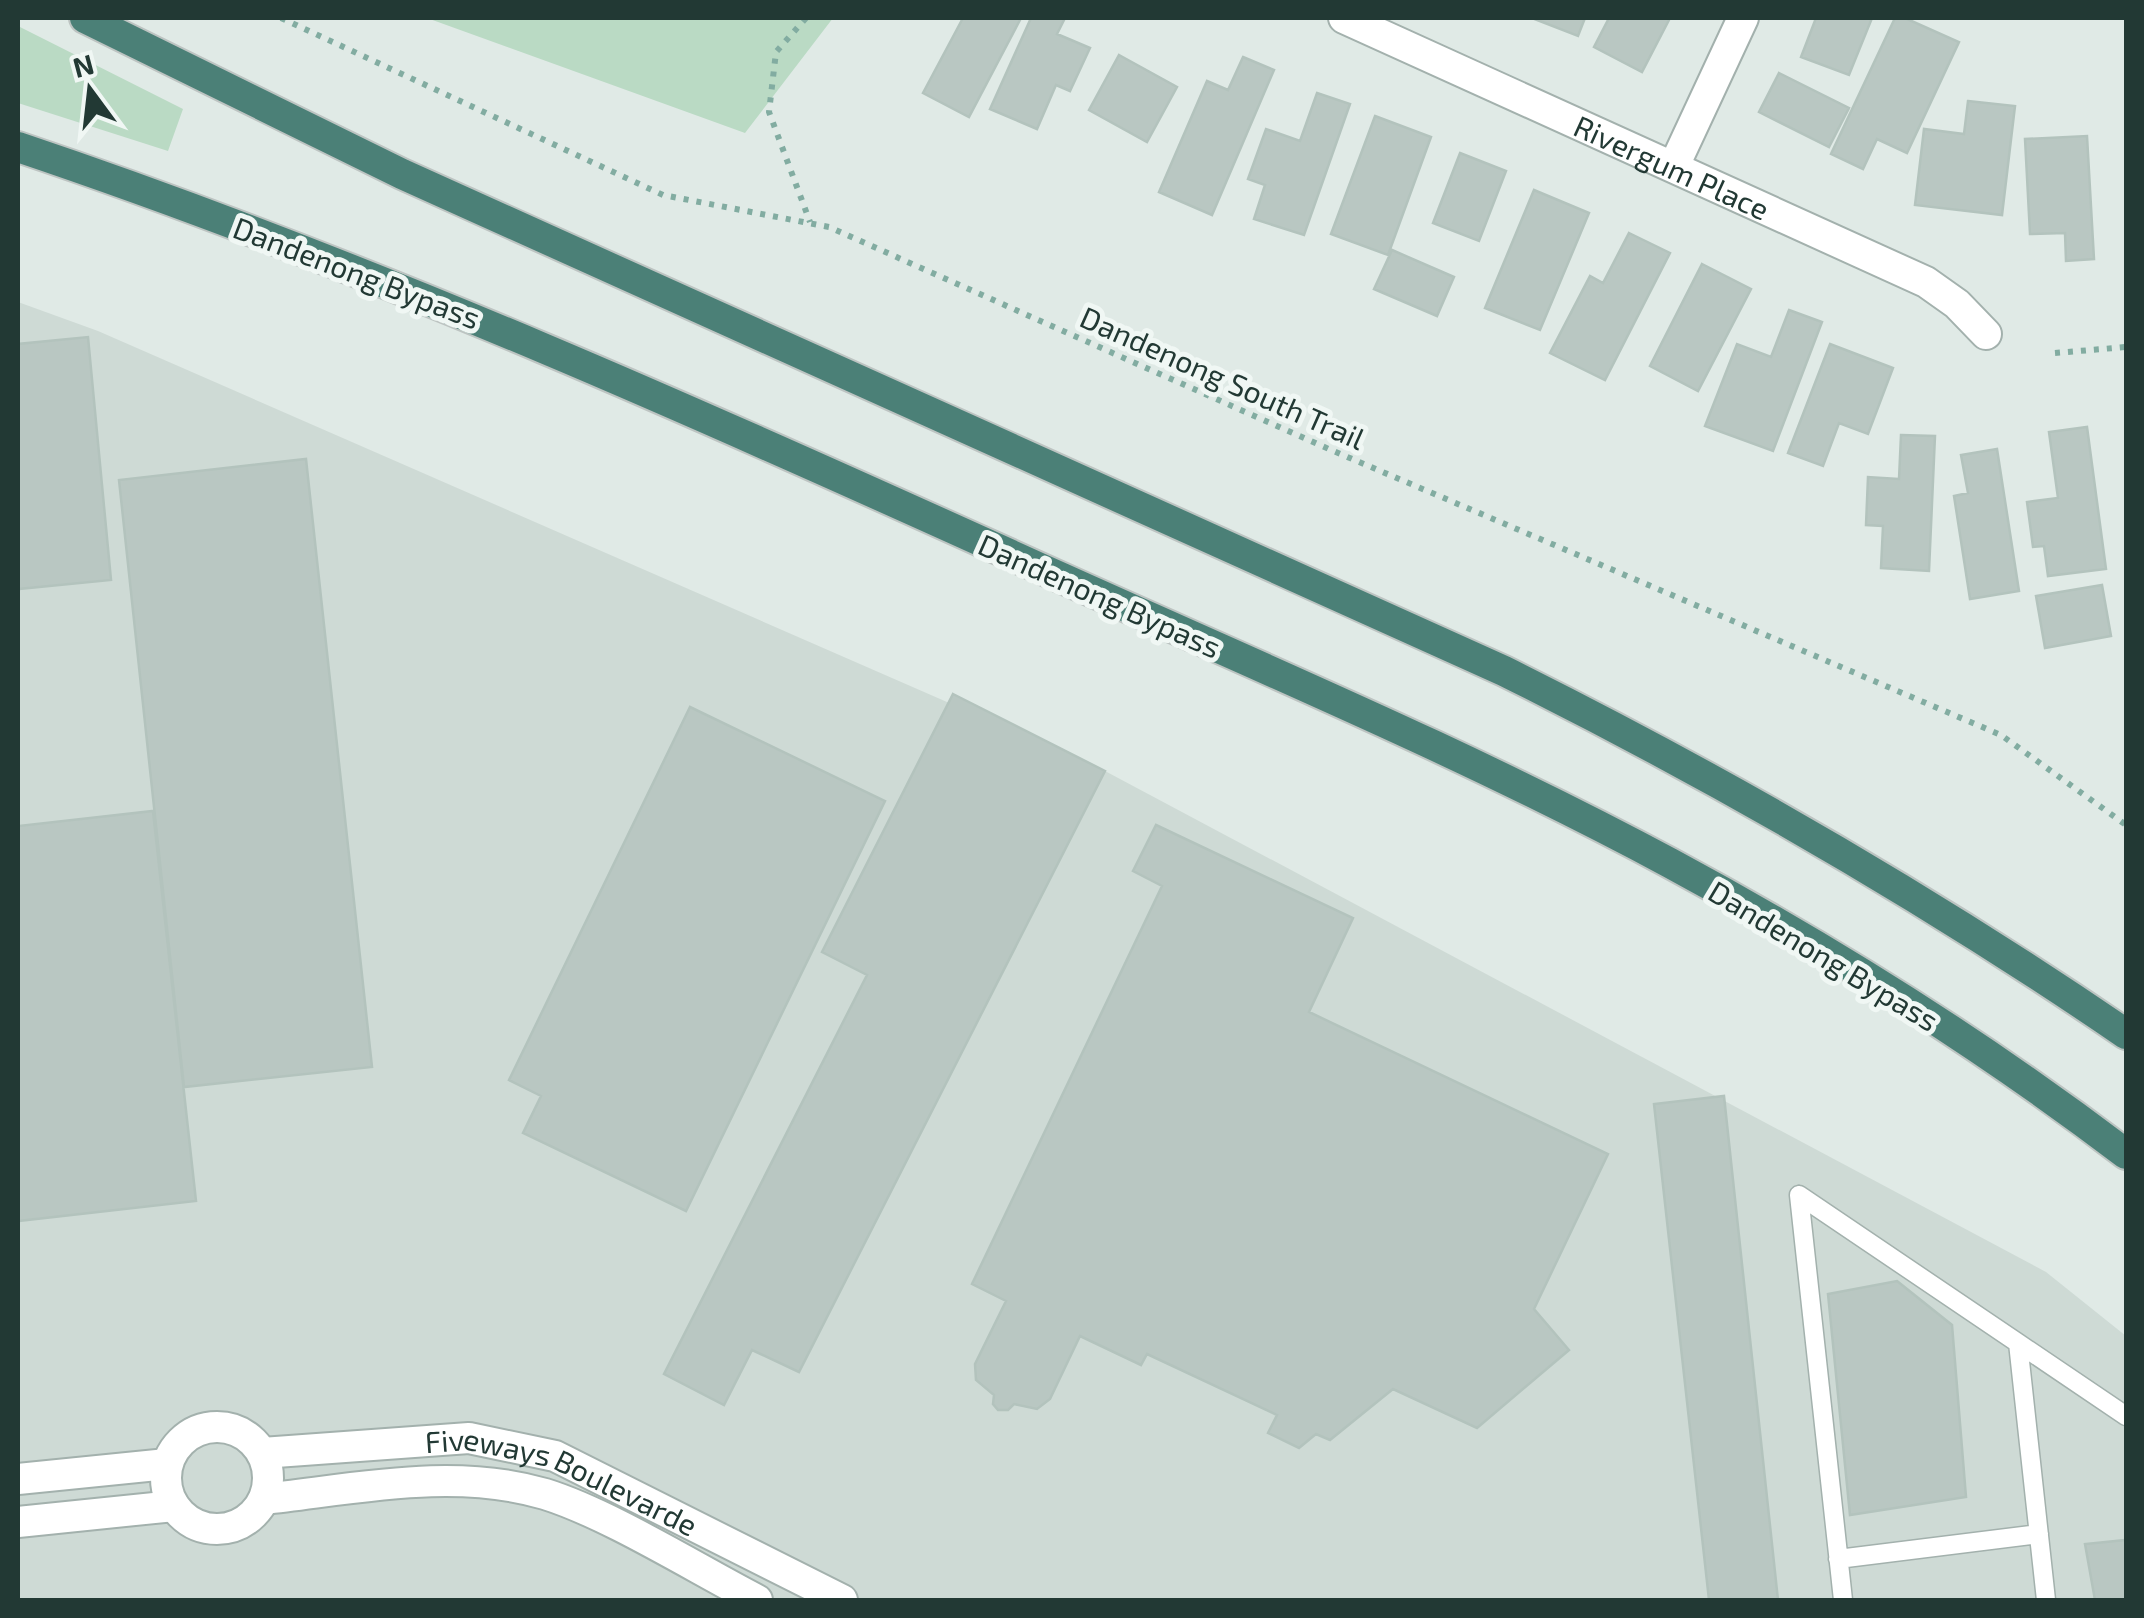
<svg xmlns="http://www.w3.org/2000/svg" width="2144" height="1618" viewBox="0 0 2144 1618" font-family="'Exo 2',sans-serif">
  <rect width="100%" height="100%" fill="#e0eae6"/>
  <path fill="#cedad5" d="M18,302L98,331L1105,771L2046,1272L2126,1336V1600H18Z"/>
  <path fill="#badac4" d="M427,18H833L745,133Z
    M18,26L183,109L168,151L18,103Z"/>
  <path fill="#b9c7c2" stroke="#b3c3bd" stroke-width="2.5" d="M963,18H1021L969,117L923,93Z
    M1031,18H1065L1057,34L1090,48L1070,91L1056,85L1037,129L990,109Z
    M1532,18H1585L1578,36Z
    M1609,18H1670L1642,72L1594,47Z
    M1816,18H1872L1849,75L1801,57Z
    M1895,18H1905L1959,42L1907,153L1877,139L1863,169L1831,154Z
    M1119,55L1177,87L1147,142L1089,110Z
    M1243,57L1274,70L1212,215L1159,192L1207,81L1228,90Z
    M1779,73L1849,108L1829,147L1759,112Z
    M1317,93L1350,104L1304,235L1254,219L1265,185L1248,179L1266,129L1300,141Z
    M1968,101L2015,106L2002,215L1915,205L1924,129L1964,134Z
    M1375,116L1431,137L1388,255L1331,234Z
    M2087,136L2094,259L2066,261L2065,233L2030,234L2025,139Z
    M1460,153L1506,171L1479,241L1433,223Z
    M1534,190L1589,213L1540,330L1485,308Z
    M1629,233L1670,253L1605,380L1550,353L1590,276L1603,283Z
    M1392,250L1454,277L1437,316L1374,289Z
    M1702,264L1751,289L1698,391L1650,366Z
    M1789,310L1822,322L1773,451L1705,426L1737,344L1771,357Z
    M88,337L111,580L18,589V344Z
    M1830,344L1893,368L1868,434L1839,423L1823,466L1788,453Z
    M2087,427L2106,569L2048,576L2044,546L2033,547L2027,502L2058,498L2049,432Z
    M1901,435L1935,436L1929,571L1881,568L1883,526L1866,525L1868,477L1899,479Z
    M1997,449L2019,591L1970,599L1954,496L1968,493L1961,455Z
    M306,459L372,1067L184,1087L119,480Z
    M2102,585L2111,636L2045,648L2036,596Z
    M953,694L1105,771L799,1372L752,1350L724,1405L664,1374L867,975L822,952Z
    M690,707L885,801L686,1211L523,1133L541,1096L509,1080Z
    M153,811L196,1201L18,1221V826Z
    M1156,825L1353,918L1309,1012L1608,1154L1534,1309L1569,1350L1477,1428L1393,1389L1330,1440L1316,1434L1299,1448L1268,1433L1277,1415L1147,1354L1141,1365L1080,1336L1050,1399L1037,1409L1014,1404L1008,1410H998L993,1404L994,1395L976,1380L975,1364L1006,1301L972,1284L1162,886L1133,871Z
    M1724,1096L1778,1600H1709L1654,1104Z
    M1897,1281L1952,1325L1966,1497L1850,1515L1828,1294Z
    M2126,1540V1600H2095L2085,1544Z"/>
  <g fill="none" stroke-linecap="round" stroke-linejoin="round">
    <defs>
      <path id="service" d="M1799,1195L1843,1600
        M1799,1195L2018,1343
        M1838,1559L2039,1534
        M2046,1600L2018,1343L2126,1416"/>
      <g id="minor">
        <path id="s1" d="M1344,18L1926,282L1957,304L1986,334"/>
        <path d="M1674,166L1743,18"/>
        <circle cx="217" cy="1478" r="51"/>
        <path id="s2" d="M262,1453L469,1438L555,1456L842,1600"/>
        <path d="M18,1479L167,1464"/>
        <path d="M264,1499C355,1489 454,1467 545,1494C609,1514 695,1568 757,1600"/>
        <path d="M18,1522L174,1506"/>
      </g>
      <path id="trunk" d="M85,18L402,174L1504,671C1721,779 1927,898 2126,1034
        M18,147C375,267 719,422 1062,578C1266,670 1473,757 1670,863C1828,948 1984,1046 2126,1154"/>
    </defs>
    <use href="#service" stroke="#a3b1ad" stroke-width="21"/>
    <use href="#minor" stroke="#a3b1ad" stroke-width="34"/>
    <use href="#trunk" stroke="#bdc4c2" stroke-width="34"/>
    <path stroke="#82aca1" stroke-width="6" stroke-dasharray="5 8" stroke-linecap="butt" d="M281,18L663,195L829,227L1331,450L2001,735L2126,825
      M806,18L776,52L769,112L810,222
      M2055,353L2126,347"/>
    <use href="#service" stroke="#fff" stroke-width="18"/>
    <use href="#minor" stroke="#fff" stroke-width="30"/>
    <use href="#trunk" stroke="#4b8077" stroke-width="30"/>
  </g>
  <g text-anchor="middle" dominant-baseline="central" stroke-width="10" stroke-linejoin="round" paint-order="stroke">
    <g font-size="30" fill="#223934" stroke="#f0f7f4">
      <text stroke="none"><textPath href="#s1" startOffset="360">Rivergum Place</textPath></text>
      <text transform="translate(357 272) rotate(21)">Dandenong Bypass</text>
      <text transform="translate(1223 377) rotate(24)">Dandenong South Trail</text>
      <text transform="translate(1100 595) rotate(24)">Dandenong Bypass</text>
      <text transform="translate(1824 955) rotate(31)">Dandenong Bypass</text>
      <text stroke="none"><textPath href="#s2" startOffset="308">Fiveways Boulevarde</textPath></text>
    </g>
  </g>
  <rect width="2144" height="1618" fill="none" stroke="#223934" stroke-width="40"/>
  <g transform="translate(90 90) rotate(345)" stroke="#f0f7f4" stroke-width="8" paint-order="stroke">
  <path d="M0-8L18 38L0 25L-18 38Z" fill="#223934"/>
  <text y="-15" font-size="28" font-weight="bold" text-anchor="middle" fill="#223934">N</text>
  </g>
</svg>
